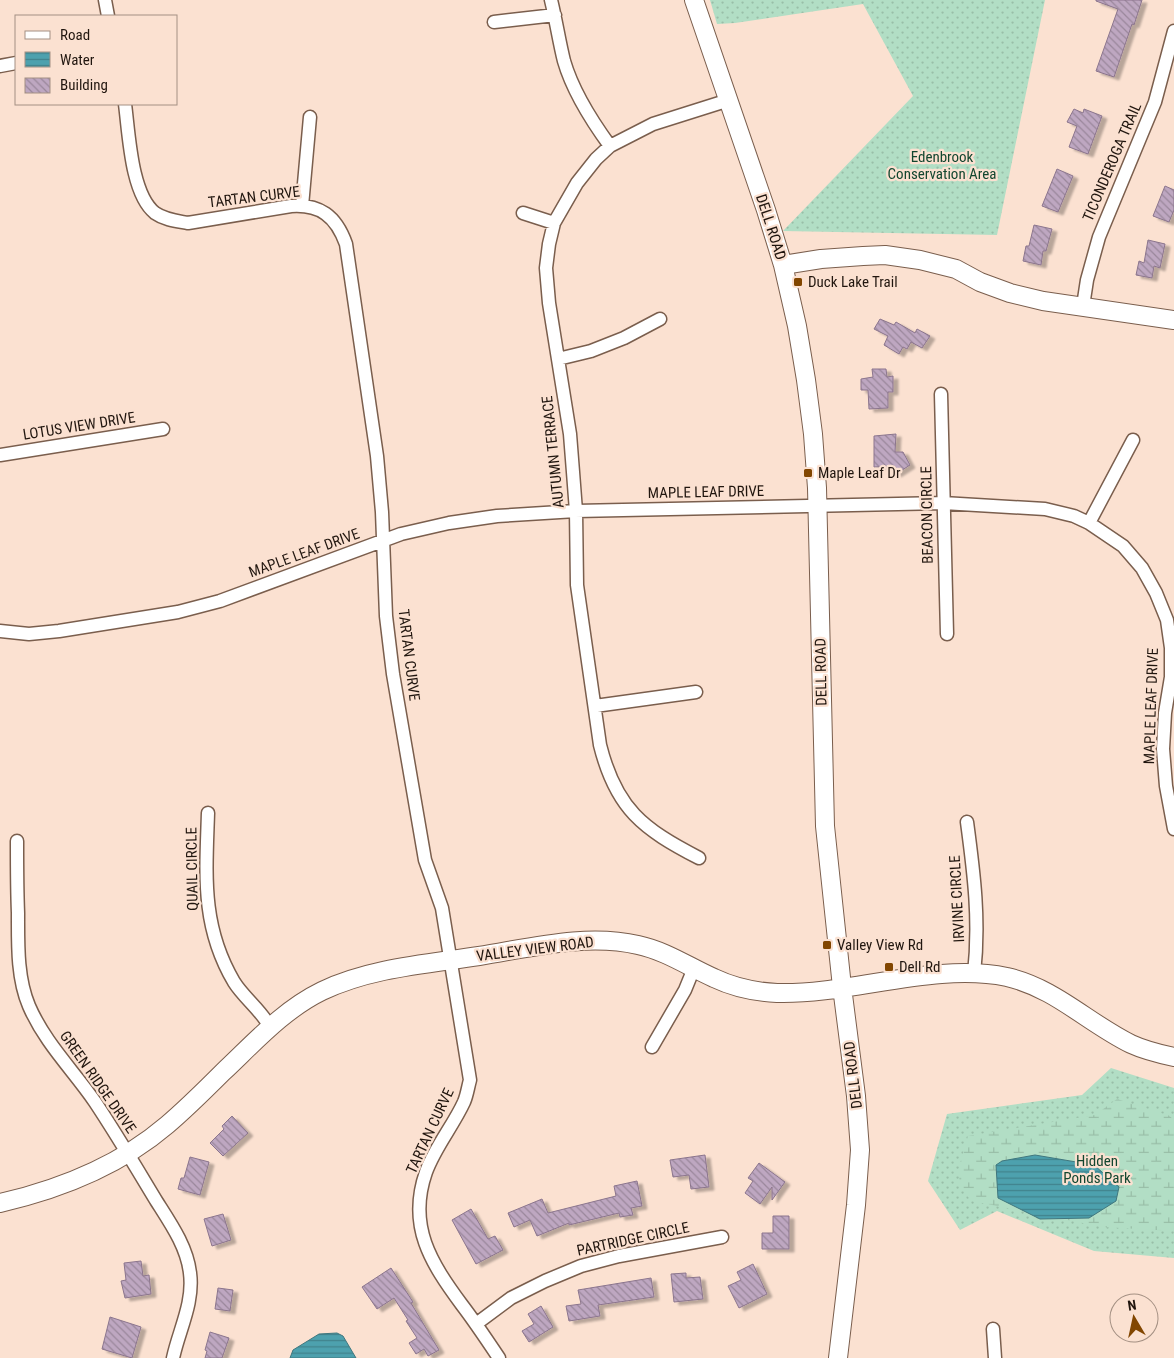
<svg xmlns="http://www.w3.org/2000/svg" width="1174" height="1358" viewBox="0 0 1174 1358" font-family="'Roboto Condensed',sans-serif">
  <defs>
    <pattern id="grass-dots" width="8" height="8" patternUnits="userSpaceOnUse" patternTransform="scale(1.25)"><rect width="8" height="8" fill="#b2dec5"/><path d="M2 2h.1M6 6h.1" fill="none" stroke="#99bea8" stroke-width="1.8" stroke-linecap="round"/></pattern>
    <pattern id="wetland-marsh" width="20" height="14" patternUnits="userSpaceOnUse" patternTransform="scale(1.25)"><rect width="20" height="14" fill="#b2dec5"/><path d="M1 5h8M5 5V1M11 12h8M15 12V8" fill="none" stroke="#99bea8"/></pattern>
    <pattern id="water-rules" width="6" height="5" patternUnits="userSpaceOnUse" patternTransform="scale(1.25)"><rect width="6" height="5" fill="#4da1ae"/><path d="M0 2.5h6" fill="none" stroke="#40828c"/></pattern>
    <pattern id="building-back-hatch" width="6" height="6" patternUnits="userSpaceOnUse" patternTransform="scale(1.25)"><rect width="6" height="6" fill="#bea7c1"/><path d="M-1 5l2 2M0 0l6 6M5-1l2 2" fill="none" stroke="#9a879b"/></pattern>
    <filter id="shadow"><feDropShadow dx="5" dy="3" stdDeviation="1" flood-color="#0004"/></filter>
  </defs>
  <rect width="100%" height="100%" fill="#fbe1d1"/>
  <path fill="url(#grass-dots)" d="M710,0H1045L997,235L783,231L913,96L863,4L735,23L717,24Z
    M1111,1068L1174,1088V1258L1094,1251L997,1211L960,1230L928,1181L947,1114L1082,1095Z"/>
  <path fill="url(#wetland-marsh)" d="M1117,1099L1170,1116L1174,1121V1231L1103,1227L972,1201C950,1180 961,1162 968,1136L1095,1115Z"/>
  <path fill="url(#water-rules)" stroke="#40777e" d="M1035,1155L1094,1165L1119,1187L1116,1201L1089,1218L1040,1219L998,1198L996,1165L1002,1161Z
    M337,1333L343,1336L356,1358H290L293,1350L319,1334Z"/>
  <path fill="url(#building-back-hatch)" stroke="#8b758d" filter="url(#shadow)" d="M1096,0H1142L1134,25L1132,24L1114,77L1096,71L1118,9L1096,1Z
    M1074,109L1083,113L1084,109L1102,116L1088,154L1069,147L1077,126L1067,122Z
    M1057,169L1073,176L1058,212L1042,206Z
    M1165,186L1174,190V210L1169,222L1153,216Z
    M1034,225L1052,229L1046,251H1043L1041,265L1023,261L1026,246H1029Z
    M1148,240L1165,244L1160,268L1154,266L1152,278L1136,275L1139,261L1144,263Z
    M880,319L894,325L896,322L915,333L917,329L930,336L922,348L911,342L907,349L903,347L899,354L884,345L888,336L874,329Z
    M872,369H886L887,377L893,376V392H888V408L869,409L868,390H861V379L873,377Z
    M896,434L895,452H903L910,465L896,474L891,466L874,467V436Z
    M232,1116L248,1133L223,1156L210,1143L224,1129L222,1126Z
    M705,1155L709,1187L691,1189L689,1175L673,1177L670,1160Z
    M190,1157L209,1162L200,1195L178,1189L181,1178H184Z
    M759,1163L785,1182L772,1200V1187L760,1204L745,1193L753,1181L748,1178Z
    M637,1181L642,1206L631,1208L633,1215L620,1217L619,1213L569,1225V1223L537,1236L530,1220L514,1227L508,1213L542,1199L548,1213L616,1196L614,1186Z
    M471,1209L488,1239L495,1236L503,1250L476,1264L452,1220Z
    M223,1214L231,1240L212,1246L204,1219Z
    M773,1216H789V1249H762V1233H773Z
    M141,1261L143,1276L149,1275L151,1294L125,1298L121,1281L126,1280L124,1263Z
    M753,1264L767,1294L739,1308L728,1286L741,1280L737,1272Z
    M391,1268L413,1302L411,1303L439,1350L428,1356L424,1349L416,1354L409,1343L417,1338L406,1321L408,1320L394,1298L377,1309L362,1287Z
    M686,1273V1278L700,1277L703,1299L674,1302L671,1274Z
    M651,1278L654,1297L598,1305L600,1316L569,1321L566,1306L581,1304L578,1290Z
    M218,1288L233,1290L230,1311L215,1309Z
    M541,1306L553,1327L529,1342L522,1331L534,1324L528,1314Z
    M110,1317L141,1327L132,1358L102,1349Z
    M210,1332L229,1338L222,1358H205L207,1351L205,1350Z"/>
  <g fill="none" stroke-linecap="round" stroke-linejoin="round">
    <defs>
      <path id="street" d="M105,0L108,16
        M551,0C556,20 559,41 564,61C573,92 591,120 610,146
        M494,22L555,15
        M0,66L16,63
        M125,104C129,134 131,194 155,213C165,220 177,221 188,223L291,206C320,204 336,216 346,244L377,456L382,512L386,616L393,674L425,860L442,908L470,1080C468,1087 467,1095 464,1102C453,1126 435,1147 426,1172C407,1226 431,1263 462,1305C475,1322 487,1340 499,1358
        M302,206L310,117
        M523,213L554,223
        M1083,306L1087,280L1099,237L1155,102L1174,31
        M558,359L591,351L624,338L660,319
        M941,394L947,634
        M0,455L163,429
        M1089,523L1133,440
        M0,631L29,634L59,631L178,612L220,601L401,534L449,523L497,516L576,511L943,503L1045,509L1074,516L1089,523L1123,546L1142,568L1156,593L1167,620L1171,648V677L1165,713L1163,749L1166,786L1174,829
        M595,706L696,692
        M208,813C206,875 201,926 234,982C244,998 261,1010 270,1027
        M967,822C974,874 980,921 974,974
        M17,841C17,865 17,889 18,913C18,944 17,978 29,1006C45,1043 73,1070 95,1102C117,1135 137,1169 157,1202C171,1224 187,1247 190,1273C194,1303 179,1330 173,1358
        M699,858C643,829 616,809 600,745L577,585L576,511L573,472L570,434L549,303L546,268L549,244L554,223L577,183L596,159L610,146L653,124L729,100
        M652,1047L685,990L694,968
        M476,1324L511,1298L545,1281L581,1266L619,1256L722,1237
        M993,1329L995,1358"/>
      <path id="secondary" d="M694,0L766,210L783,265L797,326L806,380L813,434L817,488L825,826L842,987L856,1096L860,1150L856,1205L838,1358
        M783,265L821,259L863,256L885,255L920,260L956,269L980,282L1010,293L1043,301L1174,320
        M0,1203C61,1189 119,1166 167,1125C187,1108 205,1090 223,1072C254,1043 283,1010 322,991C370,968 427,964 479,956C530,948 586,933 638,945C666,951 689,967 714,978C733,987 756,992 777,993C851,995 934,962 1007,977C1055,988 1088,1023 1131,1044C1144,1050 1160,1054 1174,1057"/>
    </defs>
    <use href="#street" stroke="#7a5e4d" stroke-width="15"/>
    <use href="#secondary" stroke="#7a5e4d" stroke-width="20"/>
    <use href="#street" stroke="#fff" stroke-width="12"/>
    <use href="#secondary" stroke="#fff" stroke-width="18"/>
  </g>
  <g fill="#824600" stroke="#fbe1d1" stroke-width="2">
    <rect x="793" y="277" width="10" height="10" rx="2.5"/>
    <rect x="803" y="468" width="10" height="10" rx="2.5"/>
    <rect x="822" y="940" width="10" height="10" rx="2.5"/>
    <rect x="884" y="962" width="10" height="10" rx="2.5"/>
  </g>
  <g text-anchor="middle" dominant-baseline="central" stroke-width="4.5" stroke-linejoin="round" paint-order="stroke">
    <g font-size="15" fill="#12462f" stroke="#fbe1d1">
      <text x="942" y="157">Edenbrook<tspan x="942" dy="17">Conservation Area</tspan></text>
      <text x="1097" y="1161">Hidden<tspan x="1097" dy="17">Ponds Park</tspan></text>
    </g>
    <g font-size="15" fill="#21160f" stroke="#fbe1d1">
      <text transform="translate(1112 162) rotate(-67)">TICONDEROGA TRAIL</text>
      <text transform="translate(254 197) rotate(-7)">TARTAN CURVE</text>
      <text transform="translate(771 227) rotate(72)">DELL ROAD</text>
      <text transform="translate(79 426) rotate(-9)">LOTUS VIEW DRIVE</text>
      <text transform="translate(553 452) rotate(-96)">AUTUMN TERRACE</text>
      <text transform="translate(706 492) rotate(-1)">MAPLE LEAF DRIVE</text>
      <text transform="translate(927 515) rotate(-91)">BEACON CIRCLE</text>
      <text transform="translate(304 553) rotate(-20)">MAPLE LEAF DRIVE</text>
      <text transform="translate(409 655) rotate(83)">TARTAN CURVE</text>
      <text transform="translate(821 672) rotate(-91)">DELL ROAD</text>
      <text transform="translate(1151 706) rotate(-88)">MAPLE LEAF DRIVE</text>
      <text transform="translate(192 869) rotate(-91)">QUAIL CIRCLE</text>
      <text transform="translate(957 899) rotate(-93)">IRVINE CIRCLE</text>
      <text transform="translate(535 949) rotate(-7)">VALLEY VIEW ROAD</text>
      <text transform="translate(853 1075) rotate(-97)">DELL ROAD</text>
      <text transform="translate(98 1082) rotate(55)">GREEN RIDGE DRIVE</text>
      <text transform="translate(430 1131) rotate(-65)">TARTAN CURVE</text>
      <text transform="translate(633 1239) rotate(-12)">PARTRIDGE CIRCLE</text>
    </g>
    <g font-size="15" fill="#21160f" stroke="#fbe1d1" text-anchor="start">
      <text x="808" y="282">Duck Lake Trail</text>
      <text x="818" y="473">Maple Leaf Dr</text>
      <text x="837" y="945">Valley View Rd</text>
      <text x="899" y="967">Dell Rd</text>
    </g>
  </g>
  <rect x="15" y="15" width="162" height="90" fill="#fbe1d1" stroke="#a49083"/>
  <rect x="25" y="31" width="25" height="8" fill="#ffffff" stroke="#a49083"/>
  <text x="60" y="40" font-size="15" fill="#21160f">Road</text>
  <rect x="25" y="52" width="25" height="15" fill="url(#water-rules)" stroke="#a49083"/>
  <text x="60" y="65" font-size="15" fill="#21160f">Water</text>
  <rect x="25" y="78" width="25" height="15" fill="url(#building-back-hatch)" stroke="#a49083"/>
  <text x="60" y="90" font-size="15" fill="#21160f">Building</text>
  <g transform="translate(1134 1318) rotate(351)"><circle r="24" fill="#fbe1d1" stroke="#a49083"/>
  <path d="M0-4L9 19L0 12L-9 19Z" fill="#824600"/>
  <text y="-8" font-size="14" font-weight="bold" text-anchor="middle" fill="#21160f">N</text>
  </g>
</svg>
